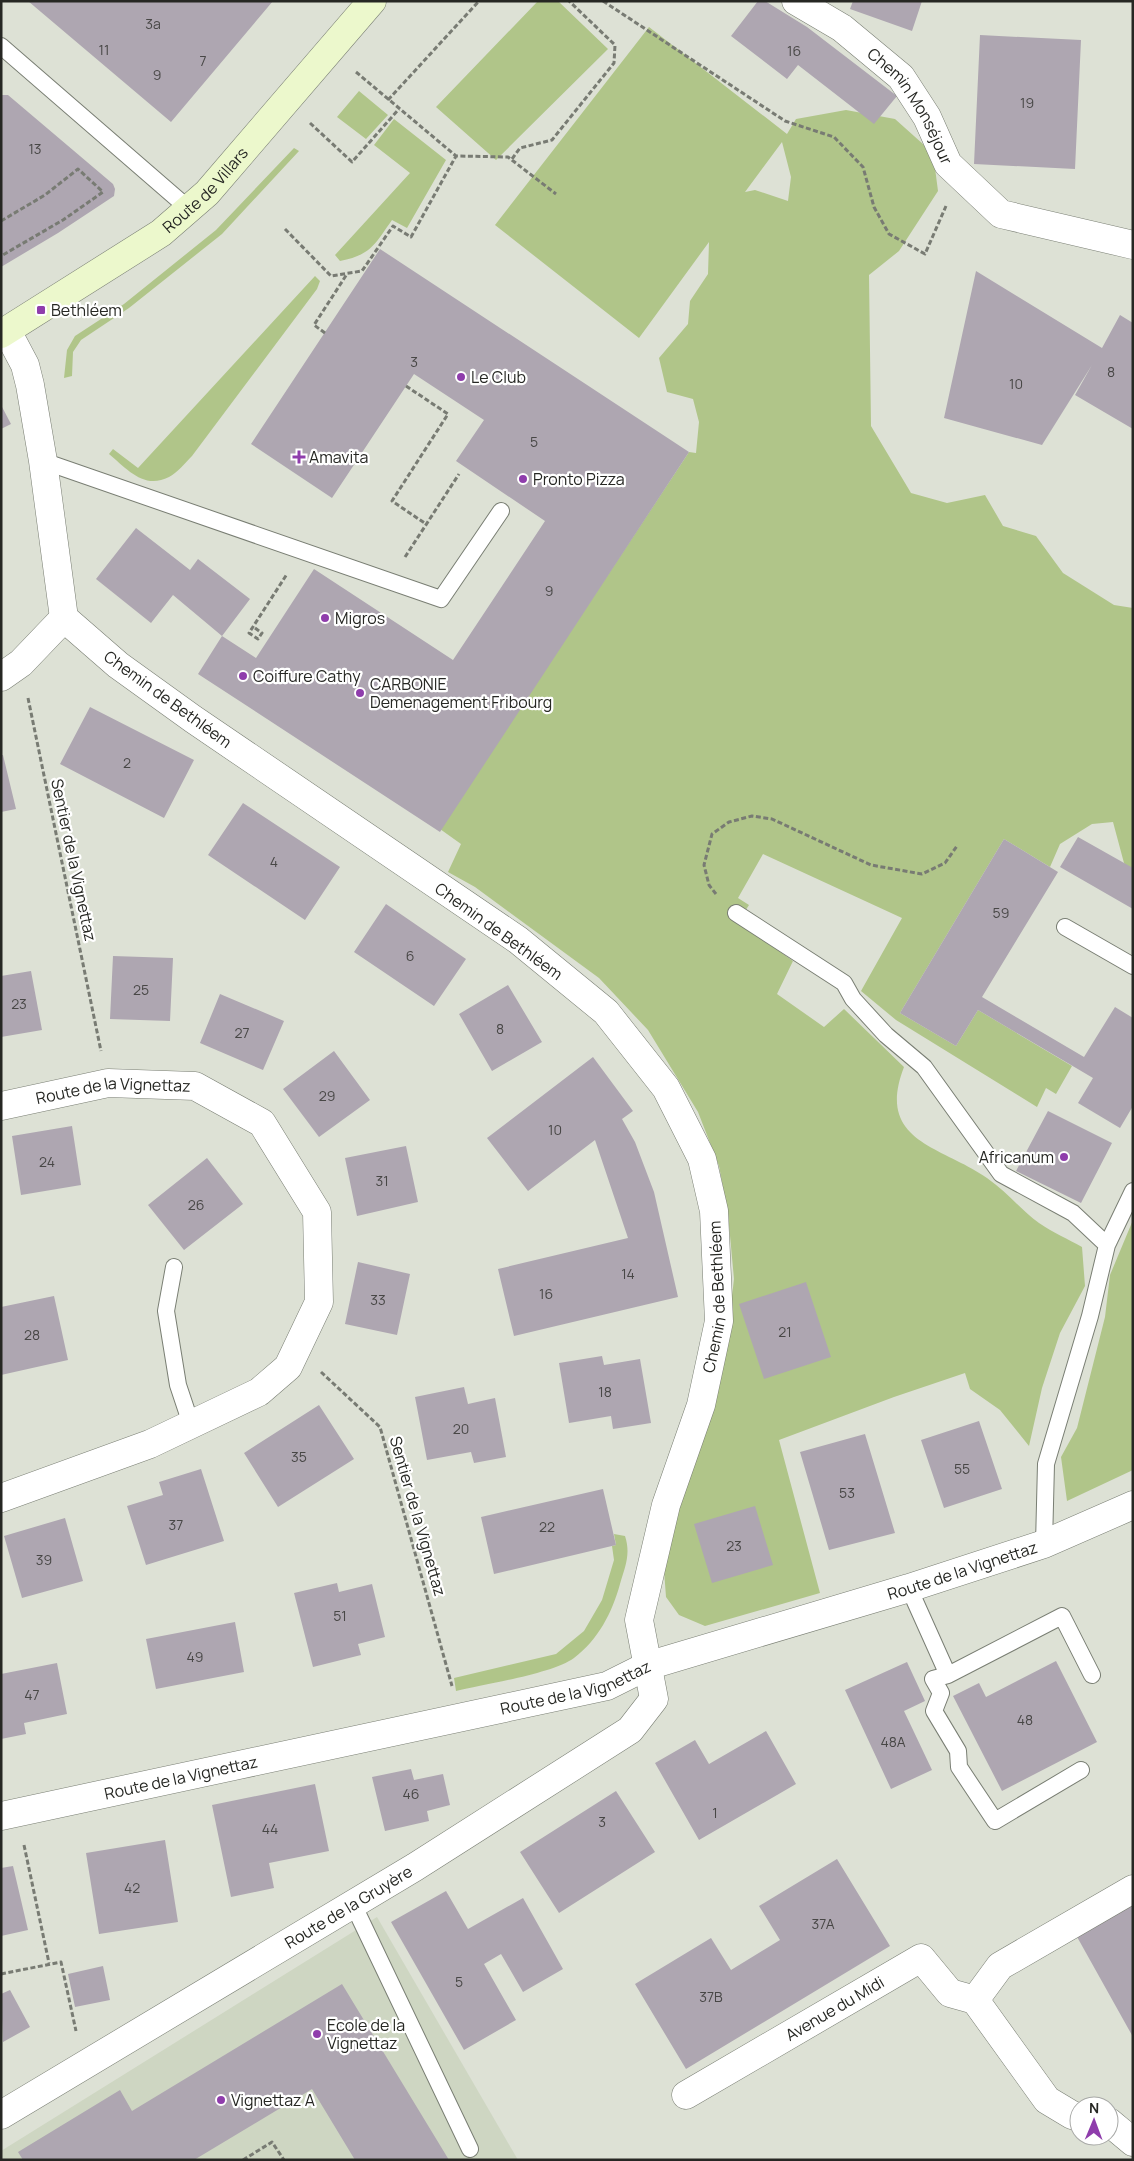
<svg xmlns="http://www.w3.org/2000/svg" width="1134" height="2161" viewBox="0 0 1134 2161" font-family="Manrope,sans-serif">
  <rect width="100%" height="100%" fill="#dde1d5"/>
  <path fill="#ced6c2" d="M377,1917L518,2160H1V2151Z"/>
  <path fill="#b0c589" fill-rule="evenodd" d="M538,1H558L608,49L496,160L436,107Z
    M649,27L787,134L796,119L846,110L895,119L933,153L938,191L899,251L869,275L871,426L911,493L947,503L985,495L1003,526L1036,536L1063,573L1114,605L1133,608V876L1124,863L1113,822L1092,824L1060,844L1050,867L1004,839L900,1013L956,1046L978,1010L1072,1066L1056,1094L1046,1088L1037,1107L896,1020L861,991L902,918L763,854L738,898L749,905L738,922L793,961L777,994L824,1027L844,1009L904,1067C875,1142 941,1146 987,1178C1006,1191 1021,1210 1039,1223C1052,1232 1068,1239 1082,1247L1085,1286L1060,1333L1042,1388L1029,1446L1000,1410L970,1389L965,1373L894,1397L779,1440L820,1593L705,1626L679,1615L666,1597L664,1570L686,1481L727,1338L734,1279L728,1214L719,1166L698,1112L648,1030L599,978L475,887L448,872L461,844L440,829L689,452L696,453L699,422L693,399L667,392L659,358L688,324L690,301L708,274L709,242L639,338L495,225ZM782,142L791,177L788,201L755,190L745,192Z
    M359,91L388,115L366,139L337,117Z
    M394,119L446,160L407,228L392,220C375,244 371,255 340,261L335,255L410,173L374,145Z
    M294,148L299,151L222,234L129,308L81,340L73,352L72,376L64,378L67,350L75,336L124,304L216,230Z
    M315,276L320,281L317,289L192,456C185,463 177,473 169,477C144,490 127,469 109,454L113,449L138,468Z
    M1133,1220V1470L1067,1501L1061,1457L1077,1428L1105,1317L1110,1275Z
    M614,1534L625,1536C631,1554 625,1567 620,1584C612,1613 598,1640 574,1658C552,1674 485,1684 456,1691L454,1678L556,1654L584,1631L602,1600L614,1560L612,1546L616,1545Z"/>
  <path fill="#aea6b1" d="M28,1H273L171,122Z
    M758,1H765L807,27L897,96L874,124L798,65L787,79L731,36Z
    M853,1H922L912,31L850,9Z
    M980,35L1081,40L1075,169L974,164Z
    M1,95H8L113,184L115,189L114,196L58,233L1,267Z
    M380,249L689,452L440,832L198,674L222,636L256,658L314,569L453,660L545,521L456,461L484,420L414,374L332,498L251,444Z
    M976,271L1102,348L1120,315L1133,323V429L1075,395L1092,365L1042,445L944,418Z
    M1,405L11,424L1,429Z
    M136,528L190,570L198,559L250,599L222,636L173,595L151,623L96,579Z
    M90,707L194,760L164,818L60,764Z
    M1,755H3L16,809L1,812Z
    M243,803L340,867L305,920L208,855Z
    M1078,837L1133,868V909L1060,867Z
    M1004,839L1058,872L982,997L1084,1057L1115,1007L1133,1018V1106L1120,1128L1078,1103L1093,1078L978,1010L956,1046L900,1013Z
    M386,904L466,959L434,1006L354,952Z
    M113,956L173,958L170,1021L110,1019Z
    M31,971L42,1030L1,1037V976Z
    M508,985L542,1042L492,1071L459,1014Z
    M220,994L284,1021L263,1070L200,1043Z
    M334,1051L370,1100L319,1137L283,1089Z
    M593,1057L633,1111L622,1119L635,1142L654,1192L678,1297L514,1336L498,1269L628,1238L595,1140L528,1191L487,1138Z
    M1048,1111L1112,1143L1081,1203L1016,1171Z
    M72,1126L81,1185L21,1195L12,1136Z
    M406,1146L418,1202L357,1216L345,1158Z
    M207,1158L243,1204L184,1250L148,1205Z
    M358,1262L410,1274L397,1335L345,1324Z
    M806,1282L831,1357L764,1379L739,1304Z
    M54,1296L68,1360L1,1375V1307Z
    M602,1356L604,1365L640,1359L651,1423L613,1429L611,1416L569,1423L559,1363Z
    M464,1387L468,1404L495,1398L506,1457L474,1463L471,1452L427,1460L415,1397Z
    M319,1405L354,1459L278,1507L244,1453Z
    M979,1421L1002,1489L944,1508L921,1440Z
    M865,1434L895,1533L829,1550L800,1452Z
    M201,1469L224,1541L146,1565L127,1506L163,1495L159,1482Z
    M603,1489L616,1545L494,1574L481,1517Z
    M755,1506L773,1565L712,1583L694,1524Z
    M65,1518L83,1581L22,1598L4,1536Z
    M337,1583L339,1592L372,1584L385,1637L358,1644L361,1655L313,1667L294,1593Z
    M235,1622L244,1672L156,1689L146,1639Z
    M1056,1661L1097,1742L1002,1791L953,1696L979,1683L986,1697Z
    M907,1662L925,1701L904,1711L932,1770L891,1789L845,1690Z
    M57,1663L67,1714L24,1723L26,1734L1,1739V1674Z
    M766,1731L796,1784L699,1840L655,1763L695,1740L709,1764Z
    M411,1769L414,1780L443,1774L450,1805L427,1811L429,1821L385,1831L372,1777Z
    M315,1784L329,1851L269,1863L274,1888L231,1897L212,1805Z
    M616,1791L655,1852L559,1913L520,1852Z
    M165,1840L178,1922L99,1934L86,1853Z
    M837,1859L890,1946L686,2069L635,1984L711,1938L731,1970L780,1940L759,1906Z
    M13,1866L28,1930L1,1936V1868Z
    M446,1891L468,1929L523,1898L563,1969L523,1992L501,1954L484,1964L516,2020L464,2050L391,1922Z
    M1133,1904V2037L1076,1935Z
    M103,1966L110,2000L75,2007L68,1974Z
    M342,1984L449,2160H355L312,2089L194,2160H23L18,2152L120,2090L132,2111Z
    M10,1990L30,2027L3,2042L1,1994Z"/>
  <g fill="none" stroke-linecap="round" stroke-linejoin="round">
    <defs>
      <path id="service" d="M1,46L189,209
        M43,461L441,599L501,511
        M736,913L844,983L853,999L886,1035L924,1067L1001,1174L1073,1213L1107,1245
        M1065,927L1133,966
        M174,1267L166,1311L178,1385L191,1424
        M1044,1544L1046,1464L1090,1316L1107,1245L1133,1191
        M909,1588L948,1675L1062,1616L1092,1675
        M948,1675L933,1679L941,1693L934,1711L958,1751L959,1767L995,1821L1081,1770
        M353,1904L470,2149"/>
      <g id="minor">
        <path id="s1" d="M796,1L842,28L901,77L927,117L948,164L1001,214L1133,245"/>
        <path d="M1,677L21,663L64,618"/>
        <path id="s2" d="M1,1106L108,1083L195,1086L262,1123L317,1212L319,1302L288,1367L259,1392L150,1444L1,1498"/>
        <path id="s3" d="M1,1816L607,1686L647,1666L909,1588L1044,1544L1133,1505"/>
        <path d="M975,2000L1047,2100L1072,2115L1079,2117"/>
        <path id="s4" d="M686,2095L921,1958L950,1993L975,2000L1000,1966L1133,1889"/>
        <path id="s5" d="M1,2115L415,1867L630,1730L654,1699L639,1620L666,1505L701,1405L719,1321L714,1211L702,1159L666,1088L606,1012L518,940L193,719L118,665L64,618L43,461L30,385L25,365L7,331"/>
        <path d="M1109,2122L1133,2142"/>
      </g>
      <g id="secondary">
        <path id="s6" d="M1,334L161,233L207,193L372,1"/>
      </g>
    </defs>
    <use href="#service" stroke="#797e73" stroke-width="18"/>
    <use href="#minor" stroke="#797e73" stroke-width="29"/>
    <use href="#secondary" stroke="#797e73" stroke-width="29"/>
    <path stroke="#787b73" stroke-width="3" stroke-dasharray="5 2.5" stroke-linecap="butt" d="M603,1L785,121L834,137L863,167L874,207L889,234L925,254L946,206
      M356,72L456,156L508,157L556,194
      M388,100L479,1
      M310,123L352,162L399,109
      M512,159L520,148L552,140L614,63L615,45L569,1
      M1,221L45,195L78,169L103,192L63,220L1,256
      M285,229L331,276L362,271L393,226L411,237L456,156
      M325,333L314,325L347,274
      M406,386L448,414L392,501L426,524
      M405,557L459,474
      M255,628L262,633L258,639L249,633L287,574
      M28,698L101,1051
      M716,894L709,885L704,865L712,834L729,822L752,816L772,819L871,865L922,874L945,863L957,846
      M321,1372L380,1427L452,1686
      M24,1845L49,1963
      M1,1974L61,1962L76,2031
      M243,2160L272,2142L284,2160"/>
    <use href="#service" stroke="#fff" stroke-width="16"/>
    <use href="#minor" stroke="#fff" stroke-width="28"/>
    <use href="#secondary" stroke="#ecf8cc" stroke-width="28"/>
  </g>
  <g fill="#8f3dac" stroke="#fff" stroke-width="2">
    <rect x="36" y="305" width="10" height="10" rx="2.5"/>
    <circle cx="461" cy="377" r="5"/>
    <path d="M296.5 449.5h5v5h5v5h-5v5h-5v-5h-5v-5h5z"/>
    <circle cx="523" cy="479" r="5"/>
    <circle cx="325" cy="618" r="5"/>
    <circle cx="243" cy="676" r="5"/>
    <circle cx="360" cy="693" r="5"/>
    <circle cx="1064" cy="1157" r="5"/>
    <circle cx="317" cy="2034" r="5"/>
    <circle cx="221" cy="2100" r="5"/>
  </g>
  <g text-anchor="middle" dominant-baseline="central" stroke-width="4.5" stroke-linejoin="round" paint-order="stroke">
    <g font-size="14" fill="#484746">
      <text x="153" y="23">3a</text>
      <text x="104" y="49">11</text>
      <text x="794" y="50">16</text>
      <text x="203" y="60">7</text>
      <text x="157" y="74">9</text>
      <text x="1027" y="102">19</text>
      <text x="35" y="148">13</text>
      <text x="414" y="361">3</text>
      <text x="1111" y="371">8</text>
      <text x="1016" y="383">10</text>
      <text x="534" y="441">5</text>
      <text x="549" y="590">9</text>
      <text x="127" y="762">2</text>
      <text x="274" y="861">4</text>
      <text x="1001" y="912">59</text>
      <text x="410" y="955">6</text>
      <text x="141" y="989">25</text>
      <text x="19" y="1003">23</text>
      <text x="500" y="1028">8</text>
      <text x="242" y="1032">27</text>
      <text x="327" y="1095">29</text>
      <text x="555" y="1129">10</text>
      <text x="47" y="1161">24</text>
      <text x="382" y="1180">31</text>
      <text x="196" y="1204">26</text>
      <text x="628" y="1273">14</text>
      <text x="546" y="1293">16</text>
      <text x="378" y="1299">33</text>
      <text x="785" y="1331">21</text>
      <text x="32" y="1334">28</text>
      <text x="605" y="1391">18</text>
      <text x="461" y="1428">20</text>
      <text x="299" y="1456">35</text>
      <text x="962" y="1468">55</text>
      <text x="847" y="1492">53</text>
      <text x="176" y="1524">37</text>
      <text x="547" y="1526">22</text>
      <text x="734" y="1545">23</text>
      <text x="44" y="1559">39</text>
      <text x="340" y="1615">51</text>
      <text x="195" y="1656">49</text>
      <text x="32" y="1694">47</text>
      <text x="1025" y="1719">48</text>
      <text x="893" y="1741">48A</text>
      <text x="411" y="1793">46</text>
      <text x="715" y="1812">1</text>
      <text x="602" y="1821">3</text>
      <text x="270" y="1828">44</text>
      <text x="132" y="1887">42</text>
      <text x="823" y="1923">37A</text>
      <text x="459" y="1981">5</text>
      <text x="711" y="1996">37B</text>
    </g>
    <g font-size="16" fill="#262723" stroke="#fff">
      <text stroke="none"><textPath href="#s1" startOffset="159">Chemin Monséjour</textPath></text>
      <text stroke="none"><textPath href="#s6" startOffset="251">Route de Villars</textPath></text>
      <text transform="translate(168 699) rotate(36)">Chemin de Bethléem</text>
      <text transform="translate(74 860) rotate(78)">Sentier de la Vignettaz</text>
      <text transform="translate(499 931) rotate(36)">Chemin de Bethléem</text>
      <text stroke="none"><textPath href="#s2" startOffset="114">Route de la Vignettaz</textPath></text>
      <text stroke="none"><textPath href="#s5" startOffset="1191">Chemin de Bethléem</textPath></text>
      <text transform="translate(418 1516) rotate(74)">Sentier de la Vignettaz</text>
      <text stroke="none"><textPath href="#s3" startOffset="994">Route de la Vignettaz</textPath></text>
      <text stroke="none"><textPath href="#s3" startOffset="589">Route de la Vignettaz</textPath></text>
      <text stroke="none"><textPath href="#s3" startOffset="184">Route de la Vignettaz</textPath></text>
      <text stroke="none"><textPath href="#s5" startOffset="405">Route de la Gruyère</textPath></text>
      <text stroke="none"><textPath href="#s4" startOffset="172">Avenue du Midi</textPath></text>
    </g>
    <g font-size="16" fill="#262723" stroke="#fff" text-anchor="start">
      <text x="51" y="310">Bethléem</text>
      <text x="471" y="377">Le Club</text>
      <text x="309" y="457">Amavita</text>
      <text x="533" y="479">Pronto Pizza</text>
      <text x="335" y="618">Migros</text>
      <text x="253" y="676">Coiffure Cathy</text>
      <text x="370" y="684">CARBONIE<tspan x="370" dy="18">Demenagement Fribourg</tspan></text>
      <text x="1054" y="1157" text-anchor="end">Africanum</text>
      <text x="327" y="2025">Ecole de la<tspan x="327" dy="18">Vignettaz</tspan></text>
      <text x="231" y="2100">Vignettaz A</text>
    </g>
  </g>
  <rect width="1134" height="2161" fill="none" stroke="#262723" stroke-width="5"/>
  <g transform="translate(1094 2121) rotate(1)"><circle r="24" fill="#ffffff" stroke="#a8a9a7"/>
  <path d="M0-4L9 19L0 12L-9 19Z" fill="#8f3dac"/>
  <text y="-8" font-size="14" font-weight="bold" text-anchor="middle" fill="#262723">N</text>
  </g>
</svg>
